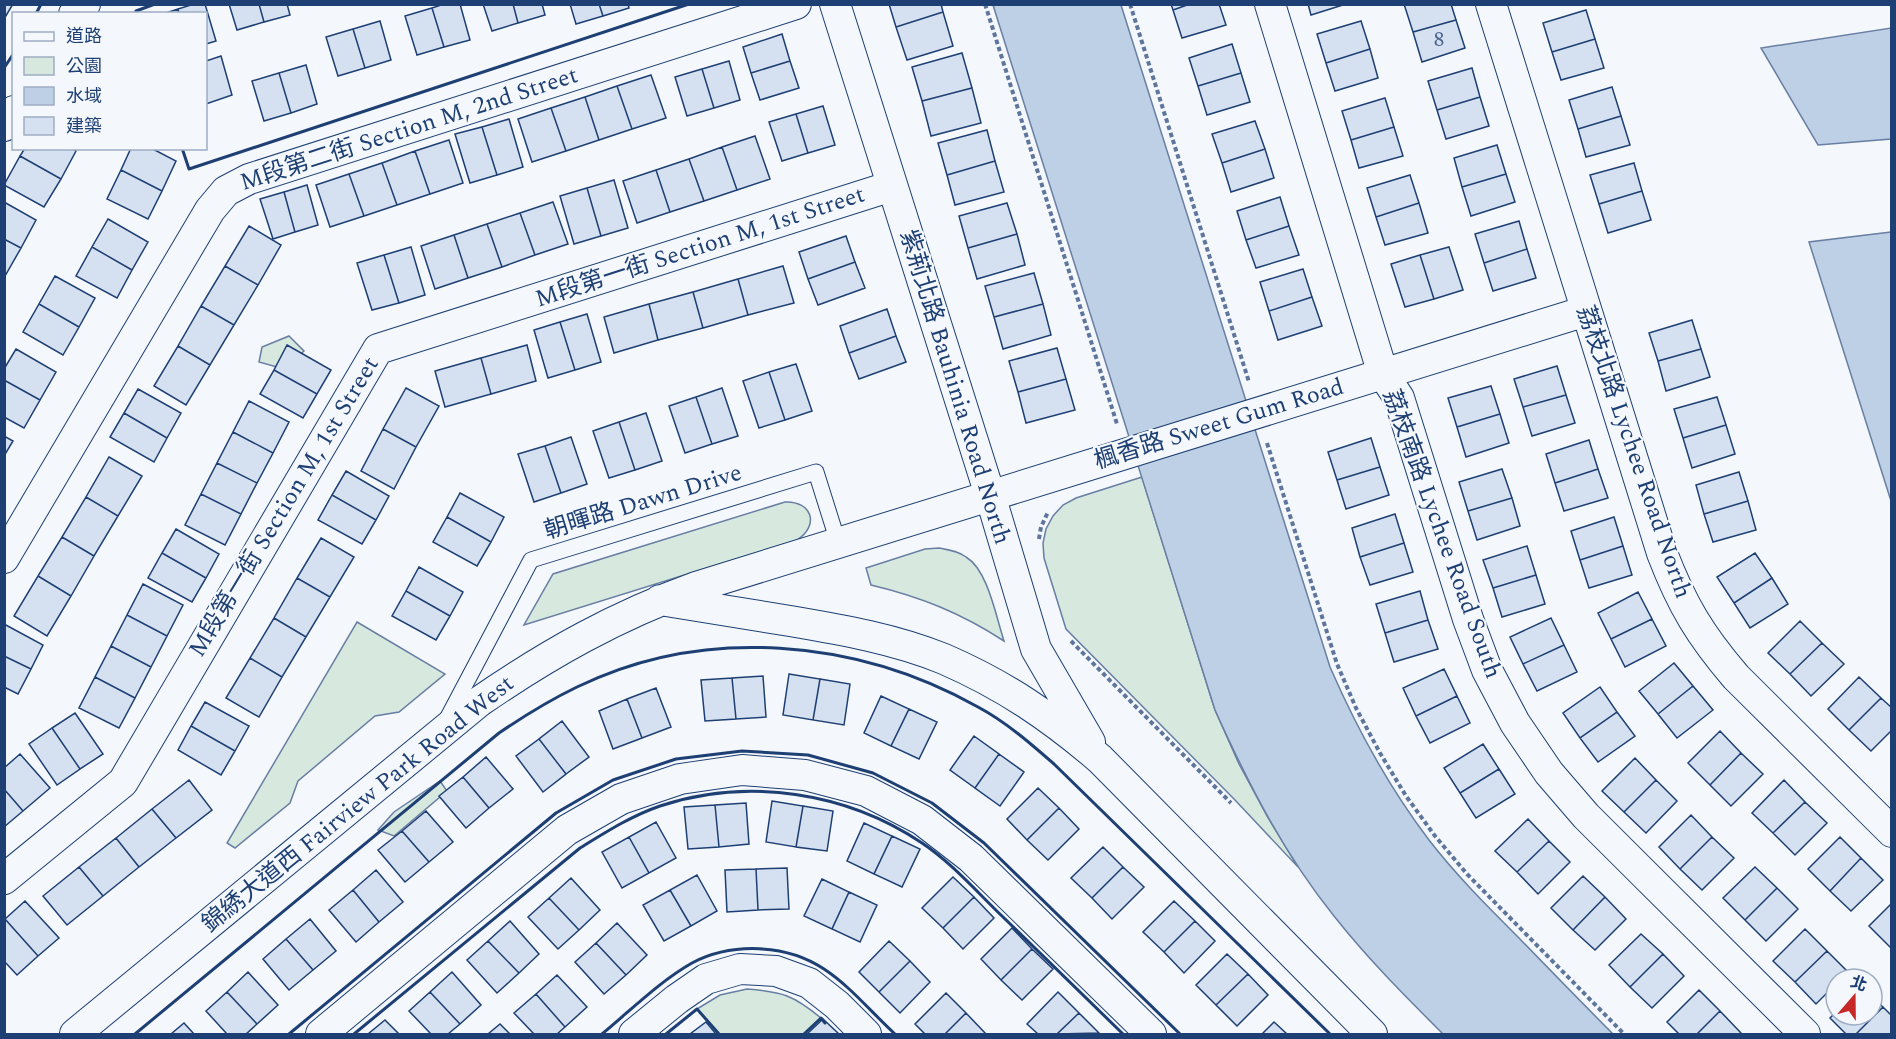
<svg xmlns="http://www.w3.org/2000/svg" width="1896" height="1039" viewBox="0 0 1896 1039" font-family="Spectral,'Noto Sans TC',serif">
  <rect width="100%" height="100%" fill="#f4f7fb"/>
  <path fill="#d7e8df" stroke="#687fa3" stroke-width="1.5" d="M289,336L304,351L284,369L259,362L262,347Z
    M1142,477L1215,710L1239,764L1267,816L1298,867L1235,800L1066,629L1044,558L1043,543L1046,529L1053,516L1063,505L1076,498Z
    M785,502C812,501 820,525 797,540L524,625L553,574Z
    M939,548C949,550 958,551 966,557C988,570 996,617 1004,641C961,613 921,597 871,585L866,568L925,549Z
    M357,622L445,674L399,712L375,716L298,781L290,803L235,848L227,843Z
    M440,781L447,791L394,836L378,830L394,812Z
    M747,989C783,992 793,995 821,1018L804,1034H719L697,1009L720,995Z"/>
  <path fill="#bed0e5" stroke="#687fa3" stroke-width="1.5" d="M993,5H1121L1330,667C1357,729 1388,786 1429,840C1456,875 1487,906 1518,937C1550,970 1581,1002 1613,1034H1443C1405,996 1367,958 1334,916C1284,854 1248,783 1215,710Z
    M1891,28V139L1818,145L1761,48Z
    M1891,232H1892L1891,501L1809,242Z"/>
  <path fill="#d5e0f0" stroke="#1d3f73" stroke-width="1.5" d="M4,4H13L4,19Z
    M194,4H205L216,41L206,44V14H179L178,9Z
    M229,4H259L264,22L237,30Z
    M259,4H287L290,15L264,22Z
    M444,4H460L470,40L444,47L432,8Z
    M483,4H513L518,23L492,31Z
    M513,4H542L545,15L518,23Z
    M570,4H599L603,16L576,24Z
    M599,4H628L629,8L603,16Z
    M889,4H941L943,12L896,27Z
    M1171,4H1190L1173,10Z
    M1190,4H1219L1226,25L1182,38L1173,10Z
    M1308,4H1346L1311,15Z
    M1404,4H1451L1456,20L1413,32Z
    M432,8L444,47L417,55L405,16Z
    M178,9L179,14H163Z
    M1586,10L1595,39L1552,52L1543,23Z
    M943,12L953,46L907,60L896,27Z
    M1456,20L1465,48L1422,62L1413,32Z
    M380,21L391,60L365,68L353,29Z
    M1361,21L1370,49L1326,63L1317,34Z
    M353,29L365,68L338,76L326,37Z
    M782,34L790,61L751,73L743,47Z
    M1595,39L1604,68L1561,80L1552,52Z
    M1232,44L1241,73L1198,86L1189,58Z
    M1370,49L1378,78L1335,91L1326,63Z
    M962,53L972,88L922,101L912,67Z
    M221,56L232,95L206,104V61Z
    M729,61L740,100L714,108L702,69Z
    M790,61L799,88L760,100L751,73Z
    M306,65L317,104L291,113L279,73Z
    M1472,68L1480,97L1437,110L1428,81Z
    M702,69L714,108L687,116L675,77Z
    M279,73L291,113L264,121L252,81Z
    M1241,73L1250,102L1207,115L1198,86Z
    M651,75L666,118L632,129L617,86Z
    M617,86L632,129L599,140L585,97Z
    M1612,87L1621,116L1578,129L1569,100Z
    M972,88L981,123L931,136L922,101Z
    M585,97L599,140L566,151L551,108Z
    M1480,97L1489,126L1446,139L1437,110Z
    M1385,98L1394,127L1351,140L1342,111Z
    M823,106L835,145L808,153L796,114Z
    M551,108L566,151L532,162L518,119Z
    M796,114L808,153L782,161L769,122Z
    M1621,116L1630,145L1586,157L1578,129Z
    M509,119L523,167L497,175L482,127Z
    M1255,121L1265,149L1222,163L1212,134Z
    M482,127L497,175L470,183L455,134Z
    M1394,127L1403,156L1359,168L1351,140Z
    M987,130L995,161L947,175L938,143Z
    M755,136L770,179L737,190L722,147Z
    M449,140L463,183L430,194L415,151Z
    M1497,145L1506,174L1462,187L1454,158Z
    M722,147L737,190L704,201L689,159Z
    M25,148H72L76,151L61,179L20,156Z
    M131,148H151L176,161L162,191L121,170Z
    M1265,149L1274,178L1231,192L1222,163Z
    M415,151L430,194L397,205L382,163Z
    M20,156L61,179L44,207L4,185Z
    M689,159L704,201L670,212L656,170Z
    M995,161L1004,192L955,205L947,175Z
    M382,163L397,205L364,216L349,174Z
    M1634,163L1642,191L1599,204L1590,175Z
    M121,170L162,191L148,219L107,199Z
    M656,170L670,212L637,223L623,181Z
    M349,174L364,216L330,227L316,185Z
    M1506,174L1515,202L1471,216L1462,187Z
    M1410,175L1419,203L1376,217L1367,188Z
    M614,180L628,228L601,236L587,188Z
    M307,185L318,225L295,232L284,192Z
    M587,188L601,236L574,244L560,196Z
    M1642,191L1651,220L1608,233L1599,204Z
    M284,192L295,232L273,239L260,199Z
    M1280,197L1289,226L1246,240L1237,211Z
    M4,202L36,220L21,248L4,239Z
    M553,202L568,244L535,255L520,213Z
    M1007,203L1017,234L968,248L959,216Z
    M1419,203L1428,233L1385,245L1376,217Z
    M520,213L535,255L502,267L487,224Z
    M108,219L148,242L132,270L92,247Z
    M1519,221L1527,249L1484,263L1475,234Z
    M487,224L502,267L468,278L454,235Z
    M249,226L281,245L258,285L225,266Z
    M1289,226L1299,255L1256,268L1246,240Z
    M1017,234L1025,265L977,279L968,248Z
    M454,235L468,278L435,289L421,246Z
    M846,236L855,262L808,279L799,252Z
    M4,239L21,248L5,276H4Z
    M92,247L132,270L117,298L76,276Z
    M411,247L425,295L399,303L384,255Z
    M1449,247L1463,290L1434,299L1420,255Z
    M1527,249L1536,278L1493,291L1484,263Z
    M384,255L399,303L372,310L357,263Z
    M1420,255L1434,299L1405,307L1391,264Z
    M855,262L865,288L818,305L808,279Z
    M225,266L258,285L234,325L201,306Z
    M783,266L794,303L748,315L738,279Z
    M1303,269L1312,297L1269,311L1260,282Z
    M1034,273L1043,304L994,317L985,286Z
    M55,276L95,298L79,327L39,304Z
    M738,279L748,315L703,328L693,292Z
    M693,292L703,328L658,340L649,304Z
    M1312,297L1322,326L1278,340L1269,311Z
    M39,304L79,327L63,355L23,332Z
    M649,304L658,340L614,353L604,317Z
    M1043,304L1051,335L1003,349L994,317Z
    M201,306L234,325L210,365L178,346Z
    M887,309L896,336L849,353L840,326Z
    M587,314L601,362L575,370L560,322Z
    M1692,320L1701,349L1658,361L1649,333Z
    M560,322L575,370L548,378L534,330Z
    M896,336L906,362L859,379L849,353Z
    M287,345L331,370L317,394L274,370Z
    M527,345L536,381L491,394L481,358Z
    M178,346L210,365L186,405L154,386Z
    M1057,348L1066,379L1018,392L1009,361Z
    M16,349L56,372L40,400L4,380V369Z
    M1701,349L1710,377L1666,391L1658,361Z
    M481,358L491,394L445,407L435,371Z
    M796,364L812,411L785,420L769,372Z
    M1557,366L1566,395L1523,407L1514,379Z
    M274,370L317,394L303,418L260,394Z
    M769,372L785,420L759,428L743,381Z
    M1066,379L1075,410L1026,423L1018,392Z
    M4,380L40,400L24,428L4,417Z
    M1491,386L1500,414L1457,427L1448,398Z
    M406,388L439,406L416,447L383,429Z
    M722,388L738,436L712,444L696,397Z
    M138,389L181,413L167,438L124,413Z
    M1566,395L1575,423L1532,436L1523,407Z
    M696,397L712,444L685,453L669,406Z
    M1717,397L1726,425L1683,438L1674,409Z
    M249,401L289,422L273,453L233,432Z
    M124,413L167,438L154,462L110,437Z
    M646,413L662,461L635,470L619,422Z
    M1500,414L1509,443L1466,457L1457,427Z
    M619,422L635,470L609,478L593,431Z
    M1726,425L1735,454L1692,468L1683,438Z
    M383,429L416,447L394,489L361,471Z
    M233,432L273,453L257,483L217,463Z
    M4,436L13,441L4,456Z
    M571,437L587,484L561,493L545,446Z
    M1371,438L1380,467L1337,480L1328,452Z
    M1589,440L1598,469L1555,483L1546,454Z
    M545,446L561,493L534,502L518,454Z
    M109,457L142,476L118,516L86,497Z
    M217,463L257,483L241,514L201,494Z
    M1380,467L1389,495L1346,509L1337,480Z
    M1502,469L1512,498L1468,511L1459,482Z
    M1598,469L1608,498L1564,511L1555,483Z
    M346,471L389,496L376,520L332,495Z
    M1739,472L1748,501L1704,514L1696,485Z
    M460,493L504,517L491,542L447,517Z
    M201,494L241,514L225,545L185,525Z
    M332,495L376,520L362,544L318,520Z
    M86,497L118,516L94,556L62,537Z
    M1512,498L1520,526L1477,540L1468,511Z
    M1748,501L1756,530L1713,542L1704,514Z
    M1395,514L1404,543L1360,557L1352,528Z
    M447,517L491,542L477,566L433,542Z
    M1614,517L1623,546L1580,560L1571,531Z
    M176,529L219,554L206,578L162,553Z
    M62,537L94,556L71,596L38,576Z
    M321,538L354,557L330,597L297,578Z
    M1404,543L1413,572L1370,585L1360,557Z
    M1527,546L1536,575L1493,588L1483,560Z
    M1623,546L1632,575L1589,588L1580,560Z
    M162,553L206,578L192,602L148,578Z
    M1755,553L1772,578L1734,603L1717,577Z
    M419,567L463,592L450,616L406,591Z
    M1536,575L1545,604L1502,617L1493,588Z
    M38,576L71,596L47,636L14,616Z
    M297,578L330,597L306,637L274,618Z
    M1772,578L1788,604L1750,628L1734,603Z
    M143,584L183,605L167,636L127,615Z
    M406,591L450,616L436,640L392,616Z
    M1420,591L1428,620L1385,633L1376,604Z
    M1638,592L1652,619L1611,639L1598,613Z
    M127,615L167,636L151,667L111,646Z
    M274,618L306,637L282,677L250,658Z
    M1551,618L1564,645L1523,664L1510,637Z
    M1652,619L1666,646L1625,667L1611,639Z
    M1428,620L1438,649L1394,662L1385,633Z
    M1800,621L1822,643L1790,674L1768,653Z
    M4,624L43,645L31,669L4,656Z
    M1822,643L1844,664L1811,696L1790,674Z
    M1564,645L1577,672L1537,691L1523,664Z
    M111,646L151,667L135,698L95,677Z
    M4,656L31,669L18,694L4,687Z
    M250,658L282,677L259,717L226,698Z
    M1674,663L1693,686L1658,714L1639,691Z
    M1444,669L1457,696L1416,716L1403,688Z
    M789,674L820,679L813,720L783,715Z
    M763,676L766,717L736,719L732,678Z
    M95,677L135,698L119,728L79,708Z
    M1859,677L1881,698L1849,730L1828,709Z
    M732,678L736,719L705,721L701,680Z
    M820,679L850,684L844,725L813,720Z
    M1693,686L1713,710L1677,738L1658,714Z
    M1600,687L1617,712L1580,738L1563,713Z
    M656,688L671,727L642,738L627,699Z
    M881,696L909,709L891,746L864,733Z
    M1457,696L1470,723L1430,743L1416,716Z
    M1881,698L1892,708V730L1871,751L1849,730Z
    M627,699L642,738L613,749L599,711Z
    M205,702L249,726L235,751L191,726Z
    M909,709L937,722L919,759L891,746Z
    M1617,712L1635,736L1598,762L1580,738Z
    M75,713L103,754L80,769L52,728Z
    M562,721L589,757L566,774L539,739Z
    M191,726L235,751L221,775L178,750Z
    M52,728L80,769L57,785L29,744Z
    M1720,731L1741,753L1710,785L1688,763Z
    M974,736L999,754L975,788L950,770Z
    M539,739L566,774L543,792L516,756Z
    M1483,744L1499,769L1460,793L1444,768Z
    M1741,753L1763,774L1731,806L1710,785Z
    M20,754L50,788L23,811L4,789V768Z
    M999,754L1024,772L1000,806L975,788Z
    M486,757L513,789L489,808L463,777Z
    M1635,758L1656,780L1624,812L1602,791Z
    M1499,769L1515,794L1476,818L1460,793Z
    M463,777L489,808L466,828L439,796Z
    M189,780L212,810L176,838L152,809Z
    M1656,780L1677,801L1646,833L1624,812Z
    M1784,780L1805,802L1773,833L1752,813Z
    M1038,788L1059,808L1027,840L1007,819Z
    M4,789L23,811L4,827Z
    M772,801L803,806L796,847L766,842Z
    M1805,802L1827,823L1795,855L1773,833Z
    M746,803L749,844L719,847L715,805Z
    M715,805L719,847L688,849L684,807Z
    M803,806L833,811L827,851L796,847Z
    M1059,808L1079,829L1048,860L1027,840Z
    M152,809L176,838L139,867L116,838Z
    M426,811L453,842L429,862L402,831Z
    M1691,815L1712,837L1680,869L1659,847Z
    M1528,819L1549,841L1517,872L1495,851Z
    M656,822L676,858L649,873L629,837Z
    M864,823L892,836L874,874L847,861Z
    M402,831L429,862L405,882L378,850Z
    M892,836L920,849L902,887L874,874Z
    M629,837L649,873L622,888L602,852Z
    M1712,837L1734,858L1702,890L1680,869Z
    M1840,837L1861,858L1830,891L1808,869Z
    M116,838L139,867L103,896L79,867Z
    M1549,841L1570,862L1538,894L1517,872Z
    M1103,847L1123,867L1092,898L1071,878Z
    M1861,858L1883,880L1851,911L1830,891Z
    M79,867L103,896L67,925L43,896Z
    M1123,867L1144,887L1112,919L1092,898Z
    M1755,867L1777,888L1745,920L1723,898Z
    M787,868L789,909L758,910L756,869Z
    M756,869L758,910L727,912L725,870Z
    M376,870L403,902L379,922L353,890Z
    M697,875L717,911L691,926L670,890Z
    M1583,876L1605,897L1573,930L1551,908Z
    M953,877L974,897L943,928L922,908Z
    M571,878L600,910L579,930L549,898Z
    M822,879L849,892L832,929L804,916Z
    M1777,888L1798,909L1766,941L1745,920Z
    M353,890L379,922L356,942L329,910Z
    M670,890L691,926L664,941L643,905Z
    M849,892L877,905L860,942L832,929Z
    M974,897L994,918L963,949L943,928Z
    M1605,897L1626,919L1595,950L1573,930Z
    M549,898L579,930L558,949L528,917Z
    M25,901L59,938L38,956L5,919Z
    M1174,901L1195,921L1164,952L1143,932Z
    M1892,903V945L1890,947L1869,926Z
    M5,919L38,956L17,975L4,961Z
    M310,919L336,951L313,970L286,939Z
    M510,921L539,954L519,973L488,941Z
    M1195,921L1215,941L1184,973L1164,952Z
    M617,923L647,955L626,975L596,943Z
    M1012,928L1032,949L1001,980L981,959Z
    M1805,929L1827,951L1795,982L1773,961Z
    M1641,934L1663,954L1630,987L1609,965Z
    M286,939L313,970L289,990L263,959Z
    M488,941L519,973L497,993L467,960Z
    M889,941L910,961L879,992L859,972Z
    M596,943L626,975L604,994L575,962Z
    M1032,949L1053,969L1022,1000L1001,980Z
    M1827,951L1848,972L1841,979H1836V984L1816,1004L1795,982Z
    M1227,954L1248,974L1216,1005L1196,985Z
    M1663,954L1684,976L1652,1008L1630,987Z
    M910,961L930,982L900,1013L879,992Z
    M248,972L278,1005L257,1024L227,992Z
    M452,972L481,1005L460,1024L430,992Z
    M1248,974L1268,995L1237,1026L1216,1005Z
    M557,975L587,1007L565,1027L536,994Z
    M1699,990L1720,1011L1697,1034H1679L1667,1022Z
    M227,992L257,1024L246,1034H227L206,1011Z
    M430,992L460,1024L448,1034H431L409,1011Z
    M1058,992L1079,1013L1057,1034H1038L1027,1024Z
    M946,993L966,1013L945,1034H925L915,1024Z
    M536,994L565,1027L557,1034H534L514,1013Z
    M1872,997L1883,1007L1856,1034H1846L1830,1018L1836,1012V1015H1872Z
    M1883,1007L1892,1016V1034H1856Z
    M1720,1011L1741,1033L1739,1034H1697Z
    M966,1013L986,1034H945Z
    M1079,1013L1099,1033L1057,1034Z
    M823,1019L839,1034H807Z
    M385,1020L399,1034H368Z
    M706,1022L716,1034H690Z
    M1274,1022L1287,1034H1262Z
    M184,1023L194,1034H171Z
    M500,1024L510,1034H488Z"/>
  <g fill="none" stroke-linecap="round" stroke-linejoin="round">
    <defs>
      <path id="lane" d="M448,717L531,560L816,472L838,542"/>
      <path id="street" d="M835,4L990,495L1036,649L1090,742
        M1270,4L1383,374L1399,398L1468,619L1487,670L1515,723L1549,773L1586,816L1805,1034
        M1491,4L1662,553C1682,605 1700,635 1736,677L1892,832
        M74,14L85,4
        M4,126L14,111
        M4,558L210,210L226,191L249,179L796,4
        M660,600C704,607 747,614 790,621C843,630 895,639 944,659C1004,685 1051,717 1100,759L1372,1034
        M4,879L123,782L378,349L892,186
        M75,1034L480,701C550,653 616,616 696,587L1586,311
        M321,1034L567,830L621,799L680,779L742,770L805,775L866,791L922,820L971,858L1151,1034
        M634,1034L677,999L706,979L740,969L776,971L809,983L837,1005L866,1034"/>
    </defs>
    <use href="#lane" stroke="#1d3f73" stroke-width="17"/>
    <use href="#street" stroke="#1d3f73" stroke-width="32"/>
    <path stroke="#5e769c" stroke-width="4" stroke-dasharray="4.5 3" stroke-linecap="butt" d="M985,4L1117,424
      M1130,4L1249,382
      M1267,443L1337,664L1356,708L1380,753L1406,796L1435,836L1467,874L1624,1034
      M1039,539L1041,527L1048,512
      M1071,641L1231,803"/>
    <use href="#lane" stroke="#f4f7fb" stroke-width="15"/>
    <use href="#street" stroke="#f4f7fb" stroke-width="30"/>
    <path stroke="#1d3f73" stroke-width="3" d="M36,14L41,4
      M136,14V11L155,4
      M4,68L14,53
      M182,148L189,169L689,4
      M135,1034L499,733C524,716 550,700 577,687C704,625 857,639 978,707C1006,722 1030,743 1054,764L1330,1034
      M289,1034L556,813L613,780L676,759L742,751L808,755L873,773L932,803L984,843L1180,1034
      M354,1034L580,848C606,832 631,816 660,806C748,777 846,792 922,843C952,863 977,892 1003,917C1043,956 1083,995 1123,1034
      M602,1034C630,1011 660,981 692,963C732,942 787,944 824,969C850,986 872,1013 895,1034
      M666,1034L697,1009L719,1034
      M804,1034L821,1018L825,1023"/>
  </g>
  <g text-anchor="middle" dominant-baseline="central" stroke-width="4.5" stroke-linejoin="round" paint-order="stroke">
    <g font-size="21" fill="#4b6792">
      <text x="1439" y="40">8</text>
    </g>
    <g font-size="24" fill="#1d3f73" stroke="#f4f7fb">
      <text transform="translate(409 129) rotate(-18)">M段第二街 Section M, 2nd Street</text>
      <text transform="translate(700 247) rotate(-18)">M段第一街 Section M, 1st Street</text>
      <text transform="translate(955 387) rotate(73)">紫荊北路 Bauhinia Road North</text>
      <text transform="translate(1219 424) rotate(-17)">楓香路 Sweet Gum Road</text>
      <text transform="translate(1634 452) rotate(71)">荔枝北路 Lychee Road North</text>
      <text transform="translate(643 502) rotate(-17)">朝暉路 Dawn Drive</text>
      <text transform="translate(284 507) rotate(-59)">M段第一街 Section M, 1st Street</text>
      <text transform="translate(1442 534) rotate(70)">荔枝南路 Lychee Road South</text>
      <text transform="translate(358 804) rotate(-39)">錦綉大道西 Fairview Park Road West</text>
    </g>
  </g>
  <rect width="1896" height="1039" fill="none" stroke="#1d3f73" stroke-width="12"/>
  <rect x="12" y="12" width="195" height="138" fill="#f4f7fb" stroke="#9eadc5" stroke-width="1.5"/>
  <rect x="24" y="32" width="30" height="9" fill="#f4f7fb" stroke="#9eadc5" stroke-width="1.5"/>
  <text x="66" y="42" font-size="18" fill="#1d3f73">道路</text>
  <rect x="24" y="57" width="30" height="18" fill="#d7e8df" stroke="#9eadc5" stroke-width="1.5"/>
  <text x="66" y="72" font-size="18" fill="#1d3f73">公園</text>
  <rect x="24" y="87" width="30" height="18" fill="#bed0e5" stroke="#9eadc5" stroke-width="1.5"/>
  <text x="66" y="102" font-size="18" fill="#1d3f73">水域</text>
  <rect x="24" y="117" width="30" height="18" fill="#d5e0f0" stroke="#9eadc5" stroke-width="1.5"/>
  <text x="66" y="132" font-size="18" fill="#1d3f73">建築</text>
  <g transform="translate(1854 997) rotate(20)"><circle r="28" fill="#f4f7fb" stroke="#9eadc5" stroke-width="1.5"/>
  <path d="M0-4.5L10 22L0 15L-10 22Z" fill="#c62828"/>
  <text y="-9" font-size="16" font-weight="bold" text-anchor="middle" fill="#1d3f73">北</text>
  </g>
</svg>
